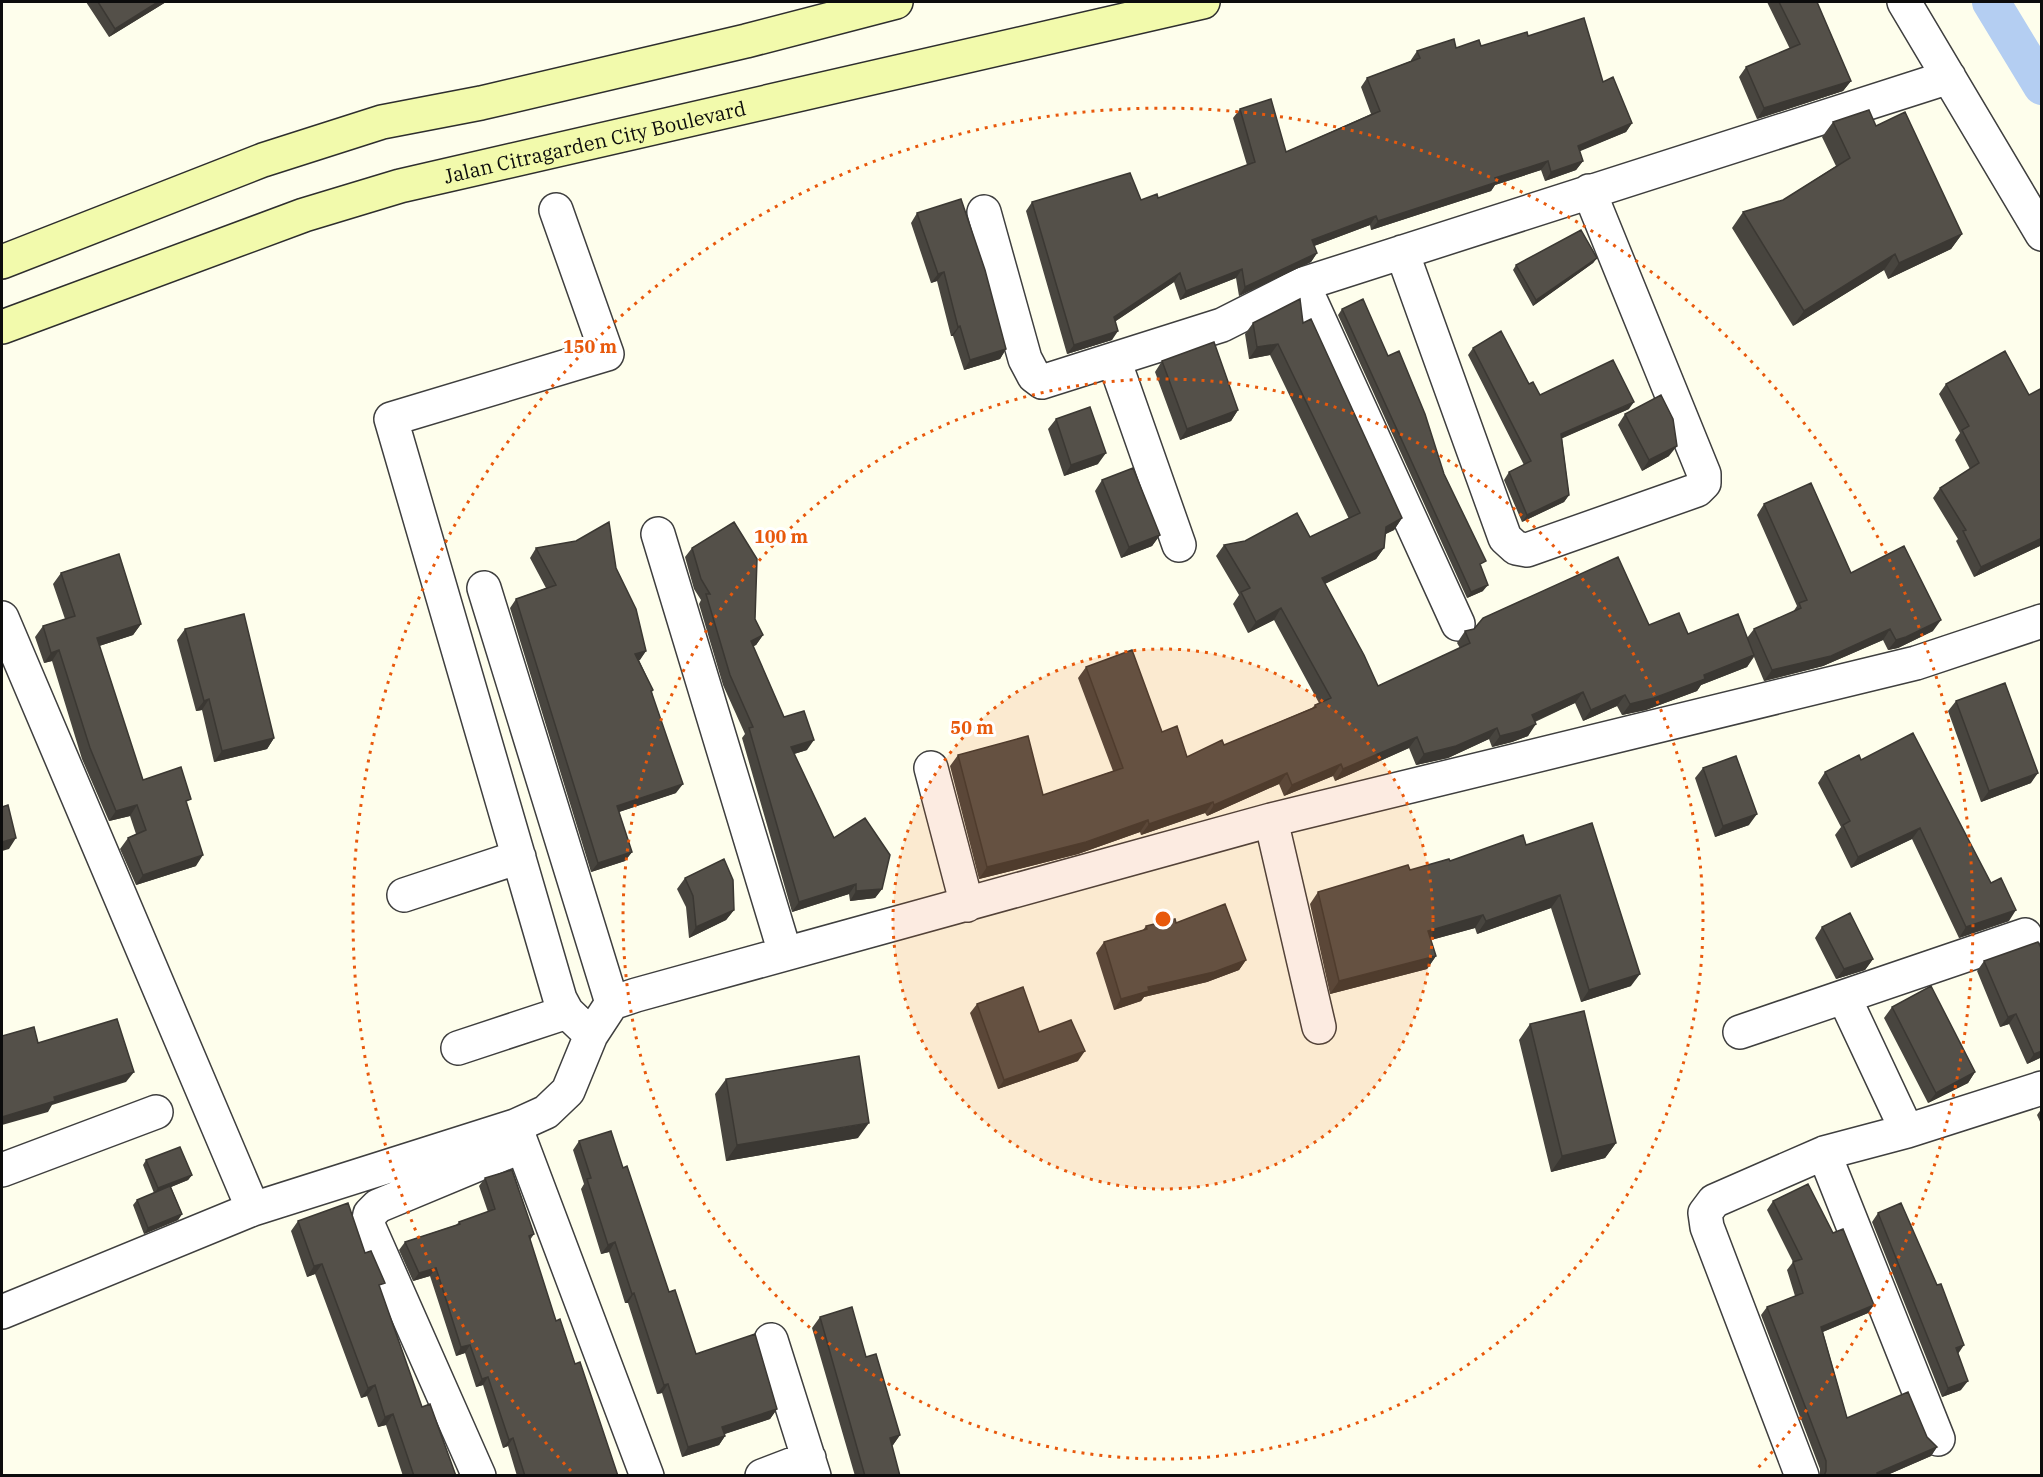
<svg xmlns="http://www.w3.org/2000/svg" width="2043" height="1477" viewBox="0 0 2043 1477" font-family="'IBM Plex Serif',serif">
  <rect width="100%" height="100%" fill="#fefeec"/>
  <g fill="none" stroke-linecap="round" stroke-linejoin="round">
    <path stroke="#b4cef2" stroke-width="38" d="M1991,2L2042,86"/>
    <defs>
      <path id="street" d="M1904,2L2042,234
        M556,210L607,354L391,419L560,999L567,1012L591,1035
        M984,212L1025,359L1034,376L1042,382L1222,325L1303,284L1949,77
        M1402,252L1505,538L1516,548L1527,550L1697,490L1704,483V474L1589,191
        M1303,284L1458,624
        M1114,360L1179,545
        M658,534L785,953
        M484,588L612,1003
        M2,618L253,1209
        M931,768L967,905
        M1271,820L1319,1027
        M404,895L519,857
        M1844,997L1907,1131
        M1740,1032L2025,935
        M458,1048L567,1012
        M515,1126L647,1476
        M1824,1153L1938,1439
        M2,1170L156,1112
        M2,1312L253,1209L515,1126L546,1112L568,1091L591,1035L612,1003L636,995L1271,820L1916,663L2042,621
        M771,1340L814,1476
        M479,1476L368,1225L370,1214L378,1206L522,1146
        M762,1476L809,1458
        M1802,1476L1707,1227L1705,1213L1714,1201L1824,1153L1907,1131L2042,1088"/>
      <g id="secondary">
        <path d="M2,262L263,160L382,122L481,103L746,41L896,2"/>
        <path id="s1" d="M2,327L304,215L400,186L1203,2"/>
      </g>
    </defs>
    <use href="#street" stroke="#3f3f3f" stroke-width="36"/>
    <use href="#secondary" stroke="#2e2e2e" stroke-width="36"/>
    <use href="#street" stroke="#fff" stroke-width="33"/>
    <use href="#secondary" stroke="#f2faac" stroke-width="33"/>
  </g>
  <path fill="#48453f" d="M86,2H166L109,37Z
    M1767,2H1817L1851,81L1843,91L1757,119L1739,77L1746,67L1790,49Z
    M1528,36L1603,82L1632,123L1626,132L1579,151L1583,161L1576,170L1545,181L1541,170L1495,185L1491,191L1371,230L1370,225L1314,246L1317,253L1311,262L1239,296L1236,278L1180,300L1174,282L1116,321L1112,340L1067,354L1026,211L1032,202L1141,200L1158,198L1247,165L1233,118L1240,109L1286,152L1371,114L1361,87L1367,78L1411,61V60L1417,51L1481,46Z
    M1833,122L1876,126L1962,234L1951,249L1888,279L1884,270L1793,326L1732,228L1743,212L1783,200L1836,166L1822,137Z
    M917,213L1006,349L1000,359L964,370L953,336H951L937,281L931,283L911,223Z
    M1597,258L1593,263L1533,306L1513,270L1516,265Z
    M1342,309L1388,356L1444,474L1481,568L1483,591L1467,598L1338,315Z
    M1253,323H1303L1402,518L1394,530L1385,534L1384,548L1376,559L1325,584L1378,686L1460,648L1457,643L1465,631L1649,625L1688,634L1747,638L1754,629L1793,612L1797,606L1757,515L1764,504L1851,573L1933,631L1898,648L1888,650L1883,640L1823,666L1764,681L1754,657L1747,667L1701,685L1697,691L1646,710L1622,715L1617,706L1583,721L1575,703L1535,722L1528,736L1512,742L1492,747L1489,739L1448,758L1416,765L1409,748L1335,781L1333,776L1284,796L1279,784L1207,816L1205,813L1141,835L1140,832L1078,854L979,879L950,766L958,755L1043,795L1113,771L1078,678L1086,667L1162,732L1187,757L1224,745L1312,708L1315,705L1319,703L1274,620L1248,633L1233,604L1239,595L1216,556L1224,545L1310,537L1349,519L1270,355L1249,359L1245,334Z
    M1473,348L1529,384L1540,395L1629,409L1562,438L1569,495L1564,502L1522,522L1504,480L1509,472L1524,465L1468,355Z
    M1162,361L1238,410L1231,421L1180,440L1155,372Z
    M1946,384L2029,395L2042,388V545L1974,577L1956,541L1958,539L1933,498L1940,488L1970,469L1955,440L1960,433L1939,394Z
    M1625,414L1669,456L1642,471L1618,425Z
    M1056,419L1098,464L1064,476L1048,429Z
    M1102,480L1160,535L1152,546L1121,558L1095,491Z
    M536,548L616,568L646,651L639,660L653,690L652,692L676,793L619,812L632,852L625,861L591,872L510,608L516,599L546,588L530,558Z
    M692,548L755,619L763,635L756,645L753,646L784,717L807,750L794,754L834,838L882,889L875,898L850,901L849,894L792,912L742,738L745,734L723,685L699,604L701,600L694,589L685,557Z
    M61,573L141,624L133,635L99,646L143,780L187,805L196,866L136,885L120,849L128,838L136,834L130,816L109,821L82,759L52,661L44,663L35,637L43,626L65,619L53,584Z
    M185,629L274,738L267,749L214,762L202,710L196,711L177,640Z
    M1956,701L2031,783L1981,802L1948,711Z
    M1861,760L2009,921L1959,938L1912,839L1851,868L1835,835L1841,827L1818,783L1825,772Z
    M1703,768L1749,825L1715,837L1695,778Z
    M1526,845L1631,986L1581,1002L1551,908L1477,934L1475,928L1431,940L1436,956L1427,969L1330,994L1310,904L1318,892L1410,870Z
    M685,878L734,910L726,920L689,938L686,907L677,889Z
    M1176,923L1246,960L1239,970L1207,982L1144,997L1141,1001L1114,1010L1096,953L1104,942L1143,930L1146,926Z
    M1822,927L1873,959L1865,970L1836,979L1815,938Z
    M1984,961L2042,1057L2027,1064L2009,1024L2000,1027L1977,971Z
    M977,1004L1078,1061L998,1089L970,1013Z
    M1892,1007L1975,1072L1968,1083L1928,1103L1884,1018Z
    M1530,1024L1616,1143L1605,1158L1551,1172L1519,1040Z
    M726,1079L858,1138L726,1161L715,1094Z
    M2042,1108V1126L2037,1115Z
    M579,1141L623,1168L669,1292L696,1354L777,1409L770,1419L724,1434L725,1436L719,1445L682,1457L662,1393L657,1394L628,1303H625L609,1252L601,1254L581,1189L584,1184L573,1150Z
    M146,1160L192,1175L188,1180L171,1187L182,1214L178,1220L144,1234L133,1205L137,1200L154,1193L143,1165Z
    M485,1178L534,1234L530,1240L556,1321L575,1364L618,1476H517L508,1446L503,1448L483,1385L476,1387L465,1353L456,1356L430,1276L413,1281L399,1250L405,1242L456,1225L459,1222L488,1212L479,1186Z
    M1773,1201L1868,1313L1823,1332L1847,1418L1927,1437L1937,1447L1931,1456L1885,1476H1820V1469L1761,1315L1767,1307L1795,1296L1787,1270L1793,1262L1767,1210Z
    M1878,1213L1958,1353L1961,1390L1942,1397L1872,1222Z
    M298,1221L365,1253L380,1289L422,1407L456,1476H403L386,1425L378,1427L367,1396L361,1398L315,1274L307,1277L291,1231Z
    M820,1317L866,1357L900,1435L893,1445L892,1446L900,1476H855L812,1328Z"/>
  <path fill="#3b3833" d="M158,2H166L109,37L115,29Z
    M1851,81L1843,91L1757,119L1764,108Z
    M1632,123L1626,132L1571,155L1578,146Z
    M1548,161L1541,170L1495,185L1491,191L1371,230L1378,221L1495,178Z
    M1583,161L1576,170L1545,181L1551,172Z
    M1376,216L1370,225L1306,249L1312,240Z
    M1962,234L1951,249L1888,279L1899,263Z
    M1317,253L1311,262L1239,296L1245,287Z
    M1895,254L1884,270L1793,326L1804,311Z
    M1597,258L1593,263L1533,306L1536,300Z
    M1242,269L1236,278L1180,300L1186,291Z
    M944,272L937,281L931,283L938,274Z
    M1180,273L1174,282L1108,326L1114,317Z
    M960,326L953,336H951L958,327Z
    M1118,331L1112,340L1067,354L1074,345Z
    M1278,344L1270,355L1249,359L1257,347Z
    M1006,349L1000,359L964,370L970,360Z
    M1634,402L1629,409L1556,441L1561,434Z
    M1238,410L1231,421L1180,440L1187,429Z
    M1677,446L1669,456L1642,471L1649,460Z
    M1106,453L1098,464L1064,476L1071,465Z
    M1569,495L1564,502L1522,522L1527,515Z
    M1402,518L1394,530L1378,538L1386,527Z
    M1160,535L1152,546L1121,558L1129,547Z
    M2042,538V545L1974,577L1981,567Z
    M1384,548L1376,559L1314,589L1322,578Z
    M1488,585L1483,591L1467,598L1471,592Z
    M1281,608L1274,620L1248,633L1256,622Z
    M1941,620L1933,631L1898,648L1888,650L1896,640Z
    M141,624L133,635L90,649L97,638Z
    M1890,629L1883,640L1823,666L1764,681L1772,670Z
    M763,635L756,645L744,651L751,641Z
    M59,650L52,661L44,663L51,653Z
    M646,651L640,660L629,663L635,654Z
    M1754,655L1747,667L1701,685L1697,691L1646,710L1622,715L1630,704Z
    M1583,692L1575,703L1524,726L1532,715Z
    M1625,695L1617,706L1583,721L1591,710Z
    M209,699L202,710L196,711L204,701Z
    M1536,724L1528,736L1512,742L1492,747L1500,736Z
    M1497,728L1489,739L1448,758L1416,765L1424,754Z
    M1417,737L1409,748L1335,781L1343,769Z
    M274,738L267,749L214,762L222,751Z
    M814,740L807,750L784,757L791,747Z
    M1341,764L1333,776L1284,796L1292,785Z
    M1287,773L1279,784L1207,816L1214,805Z
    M2038,773L2031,783L1981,802L1989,791Z
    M683,784L676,793L610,815L617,806Z
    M1213,802L1205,813L1141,835L1149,824Z
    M137,805L130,816L109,821L116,811Z
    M1757,814L1749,825L1715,837L1723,826Z
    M1148,820L1140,832L1078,854L979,879L987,867Z
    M1920,828L1912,839L1851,868L1858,857Z
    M16,838L9,849L2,851V842Z
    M632,852L625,861L591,872L598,863Z
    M203,855L196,866L136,885L143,875Z
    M856,884L849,894L792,912L799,902Z
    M882,889L875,898L850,901L856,891Z
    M1560,895L1551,908L1477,934L1486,921Z
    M734,910L726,920L689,938L696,927Z
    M2016,910L2009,921L1959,938L1966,927Z
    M1483,915L1475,928L1420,943L1428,931Z
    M1436,956L1427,969L1330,994L1339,981Z
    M1873,959L1865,970L1836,979L1844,969Z
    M1246,960L1239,970L1207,982L1144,997L1141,1001L1114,1010L1121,999L1148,987Z
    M1640,974L1631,986L1581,1002L1589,990Z
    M2016,1014L2009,1024L2000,1027L2008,1017Z
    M1085,1051L1078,1061L998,1089L1004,1080Z
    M2042,1051V1057L2027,1064L2034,1054Z
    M134,1072L126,1082L52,1105L48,1112L2,1125V1117L54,1097Z
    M1975,1072L1968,1083L1928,1103L1936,1093Z
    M869,1123L858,1138L726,1161L737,1145Z
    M1616,1143L1605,1158L1551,1172L1562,1156Z
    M192,1175L188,1180L154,1194L158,1188Z
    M182,1214L178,1220L144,1234L148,1228Z
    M615,1242L609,1252L601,1254L608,1245Z
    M322,1264L315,1274L307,1277L314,1266Z
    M436,1268L430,1276L413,1281L419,1273Z
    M634,1293L628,1303H625L632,1294Z
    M1874,1305L1868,1313L1815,1335L1821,1327Z
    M470,1345L465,1353L456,1356L461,1347Z
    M1964,1345L1958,1354L1956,1348Z
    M488,1377L483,1385L476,1387L482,1379Z
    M1968,1381L1961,1390L1942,1397L1948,1388Z
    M668,1384L662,1393L657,1394L664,1385Z
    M375,1385L367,1396L361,1398L368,1388Z
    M777,1409L770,1419L716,1437L722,1427Z
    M393,1414L386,1425L378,1427L385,1417Z
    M900,1435L893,1445L883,1449L890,1438Z
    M725,1436L719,1445L682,1457L688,1447Z
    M513,1438L508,1446L503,1448L509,1440Z
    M1937,1447L1931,1456L1885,1476H1875L1877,1473Z"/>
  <path fill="#545049" stroke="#3b3833" stroke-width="1.5" d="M98,2H158L115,29Z
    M1779,2H1817L1851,81L1764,108L1746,67L1800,44Z
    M1584,18L1603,82L1613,77L1632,123L1578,146L1583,161L1551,172L1548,161L1495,178L1497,182L1378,221L1376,216L1312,240L1317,253L1245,287L1242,269L1186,291L1180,273L1114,317L1118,331L1074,345L1032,202L1130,173L1141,200L1157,194L1158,198L1255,162L1240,109L1271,99L1286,152L1380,111L1367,78L1420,58L1417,51L1454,39L1456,48L1479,40L1481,46L1527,32L1528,36Z
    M1869,110L1876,126L1905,112L1962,234L1899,263L1895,254L1804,311L1743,212L1783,200L1850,158L1833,122Z
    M961,199L985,270L1006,349L970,360L960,326L958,327L944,272L938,274L917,213Z
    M1581,230L1597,258L1536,300L1516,265Z
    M1300,299L1303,323L1311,319L1402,518L1386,527L1384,548L1322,578L1364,655L1378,686L1470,643L1465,631L1474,629L1483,618L1618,557L1649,625L1679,613L1688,634L1738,614L1754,655L1704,675L1705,679L1654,698L1630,704L1625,695L1591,710L1583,692L1532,715L1536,724L1520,731L1500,736L1497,728L1456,746L1424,754L1417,737L1343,769L1341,764L1292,785L1287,773L1214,805L1213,802L1149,824L1148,820L1086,842L987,867L958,755L1028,736L1043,795L1123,768L1086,667L1132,650L1162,732L1177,726L1187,757L1222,740L1224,745L1316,707L1315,705L1331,698L1281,608L1256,622L1241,592L1250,588L1224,545L1245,541L1297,513L1310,537L1360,513L1278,344L1257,347L1253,323Z
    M1363,299L1388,356L1399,351L1425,414L1444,474L1486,561L1480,564L1488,585L1471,592L1342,309Z
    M1501,331L1529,384L1533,382L1540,395L1613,360L1634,402L1561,434L1569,495L1527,515L1509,472L1531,461L1473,348Z
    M1214,342L1238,410L1187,429L1162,361Z
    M2005,351L2029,395L2042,388V538L1981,567L1963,531L1966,530L1940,488L1979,463L1962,430L1969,426L1946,384Z
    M1661,395L1673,419L1677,446L1649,460L1625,414Z
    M1090,407L1106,453L1071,465L1056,419Z
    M1133,468L1160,535L1129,547L1102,480Z
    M1811,483L1851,573L1904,546L1941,620L1906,637L1896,640L1890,629L1831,656L1772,670L1754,629L1801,608L1799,603L1807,600L1764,504Z
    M609,522L616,568L636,609L646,651L635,654L653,690L651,691L683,784L617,806L632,852L598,863L516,599L556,585L536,548L576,541Z
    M734,522L757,559L755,619L763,635L751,641L784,717L804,711L814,740L791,747L834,838L865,818L890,855L882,889L856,891V884L799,902L749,728L753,727L730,675L706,594H710L701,579L692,548Z
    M119,554L141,624L97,638L143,780L181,767L191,799L186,801L203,855L143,875L128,838L146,830L137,805L116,811L90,748L59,650L51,653L43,626L75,616L61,573Z
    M244,614L274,738L222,751L209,699L204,701L185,629Z
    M2005,683L2038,773L1989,791L1956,701Z
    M1913,733L1991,883L2001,878L2016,910L1966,927L1920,828L1858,857L1843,825L1850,821L1825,772L1859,755L1861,760Z
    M1736,756L1757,814L1723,826L1703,768Z
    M8,805L16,838L2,842V807Z
    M1592,823L1640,974L1589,990L1560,895L1486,921L1483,915L1428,931L1436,956L1339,981L1318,892L1408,865L1410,870L1449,859L1450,861L1523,835L1526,845Z
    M724,859L733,880L734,910L696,927L693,896L685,878Z
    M1225,904L1246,960L1214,972L1148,987L1149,991L1121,999L1104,942L1147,929L1146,926L1175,919L1176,923Z
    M1850,913L1873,959L1844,969L1822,927Z
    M2038,942L2042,950V1051L2034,1054L2016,1014L2008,1017L1984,961Z
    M1931,986L1975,1072L1936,1093L1892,1007Z
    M1023,987L1039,1032L1071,1020L1085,1051L1004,1080L977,1004Z
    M1584,1011L1616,1143L1562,1156L1530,1024Z
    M117,1019L134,1072L54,1097L55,1101L2,1117V1036L34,1027L38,1043Z
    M859,1056L869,1123L737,1145L726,1079Z
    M611,1131L623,1168L627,1166L669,1292L675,1290L696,1354L755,1334L777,1409L722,1427L725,1436L688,1447L668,1384L664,1385L634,1293L632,1294L615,1242L608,1245L587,1179L591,1178L579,1141Z
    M180,1147L192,1175L158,1188L146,1160Z
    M512,1170L534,1234L529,1236L556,1321L560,1319L575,1364L580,1362L618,1476H525L513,1438L509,1440L488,1377L482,1379L470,1345L461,1347L436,1268L419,1273L405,1242L460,1224L459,1222L495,1209L485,1178Z
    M1808,1184L1833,1233L1843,1229L1874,1305L1821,1327L1847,1418L1908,1392L1927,1437L1937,1447L1877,1473L1878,1476H1824L1826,1471V1461L1767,1307L1803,1293L1793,1262L1802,1259L1773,1201Z
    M170,1186L182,1214L148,1228L137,1200Z
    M348,1203L365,1253L371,1251L385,1283L379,1285L422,1407L430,1404L456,1476H414L393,1414L385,1417L375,1385L368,1388L322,1264L314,1266L298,1221Z
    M1901,1203L1937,1285L1941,1284L1964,1345L1956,1348L1968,1381L1948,1388L1878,1213Z
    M852,1307L866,1357L876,1354L900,1435L890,1438L900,1476H865L820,1317Z"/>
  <circle cx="1163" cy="919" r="270" fill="#e8590c" fill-opacity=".12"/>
  <g fill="none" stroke="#e8590c" stroke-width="3" stroke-dasharray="3 6">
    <circle cx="1163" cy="919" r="270"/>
    <circle cx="1163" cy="919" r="540"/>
    <path d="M571 1471A810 810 0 1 1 1755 1471"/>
  </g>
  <g text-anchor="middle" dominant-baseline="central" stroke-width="6" stroke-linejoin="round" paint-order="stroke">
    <g font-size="20" fill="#0c0c0c" stroke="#fff">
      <text stroke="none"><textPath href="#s1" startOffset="622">Jalan Citragarden City Boulevard</textPath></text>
    </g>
  </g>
  <circle cx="1163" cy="919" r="9" fill="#e8590c" stroke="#fff" stroke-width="3"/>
  <g font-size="18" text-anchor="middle" font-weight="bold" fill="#e8590c" stroke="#fff" stroke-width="6" stroke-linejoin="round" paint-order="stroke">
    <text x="590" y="353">150 m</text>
    <text x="781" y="543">100 m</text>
    <text x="972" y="734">50 m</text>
  </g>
  <rect width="2043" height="1477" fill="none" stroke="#0c0c0c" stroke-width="6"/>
</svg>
